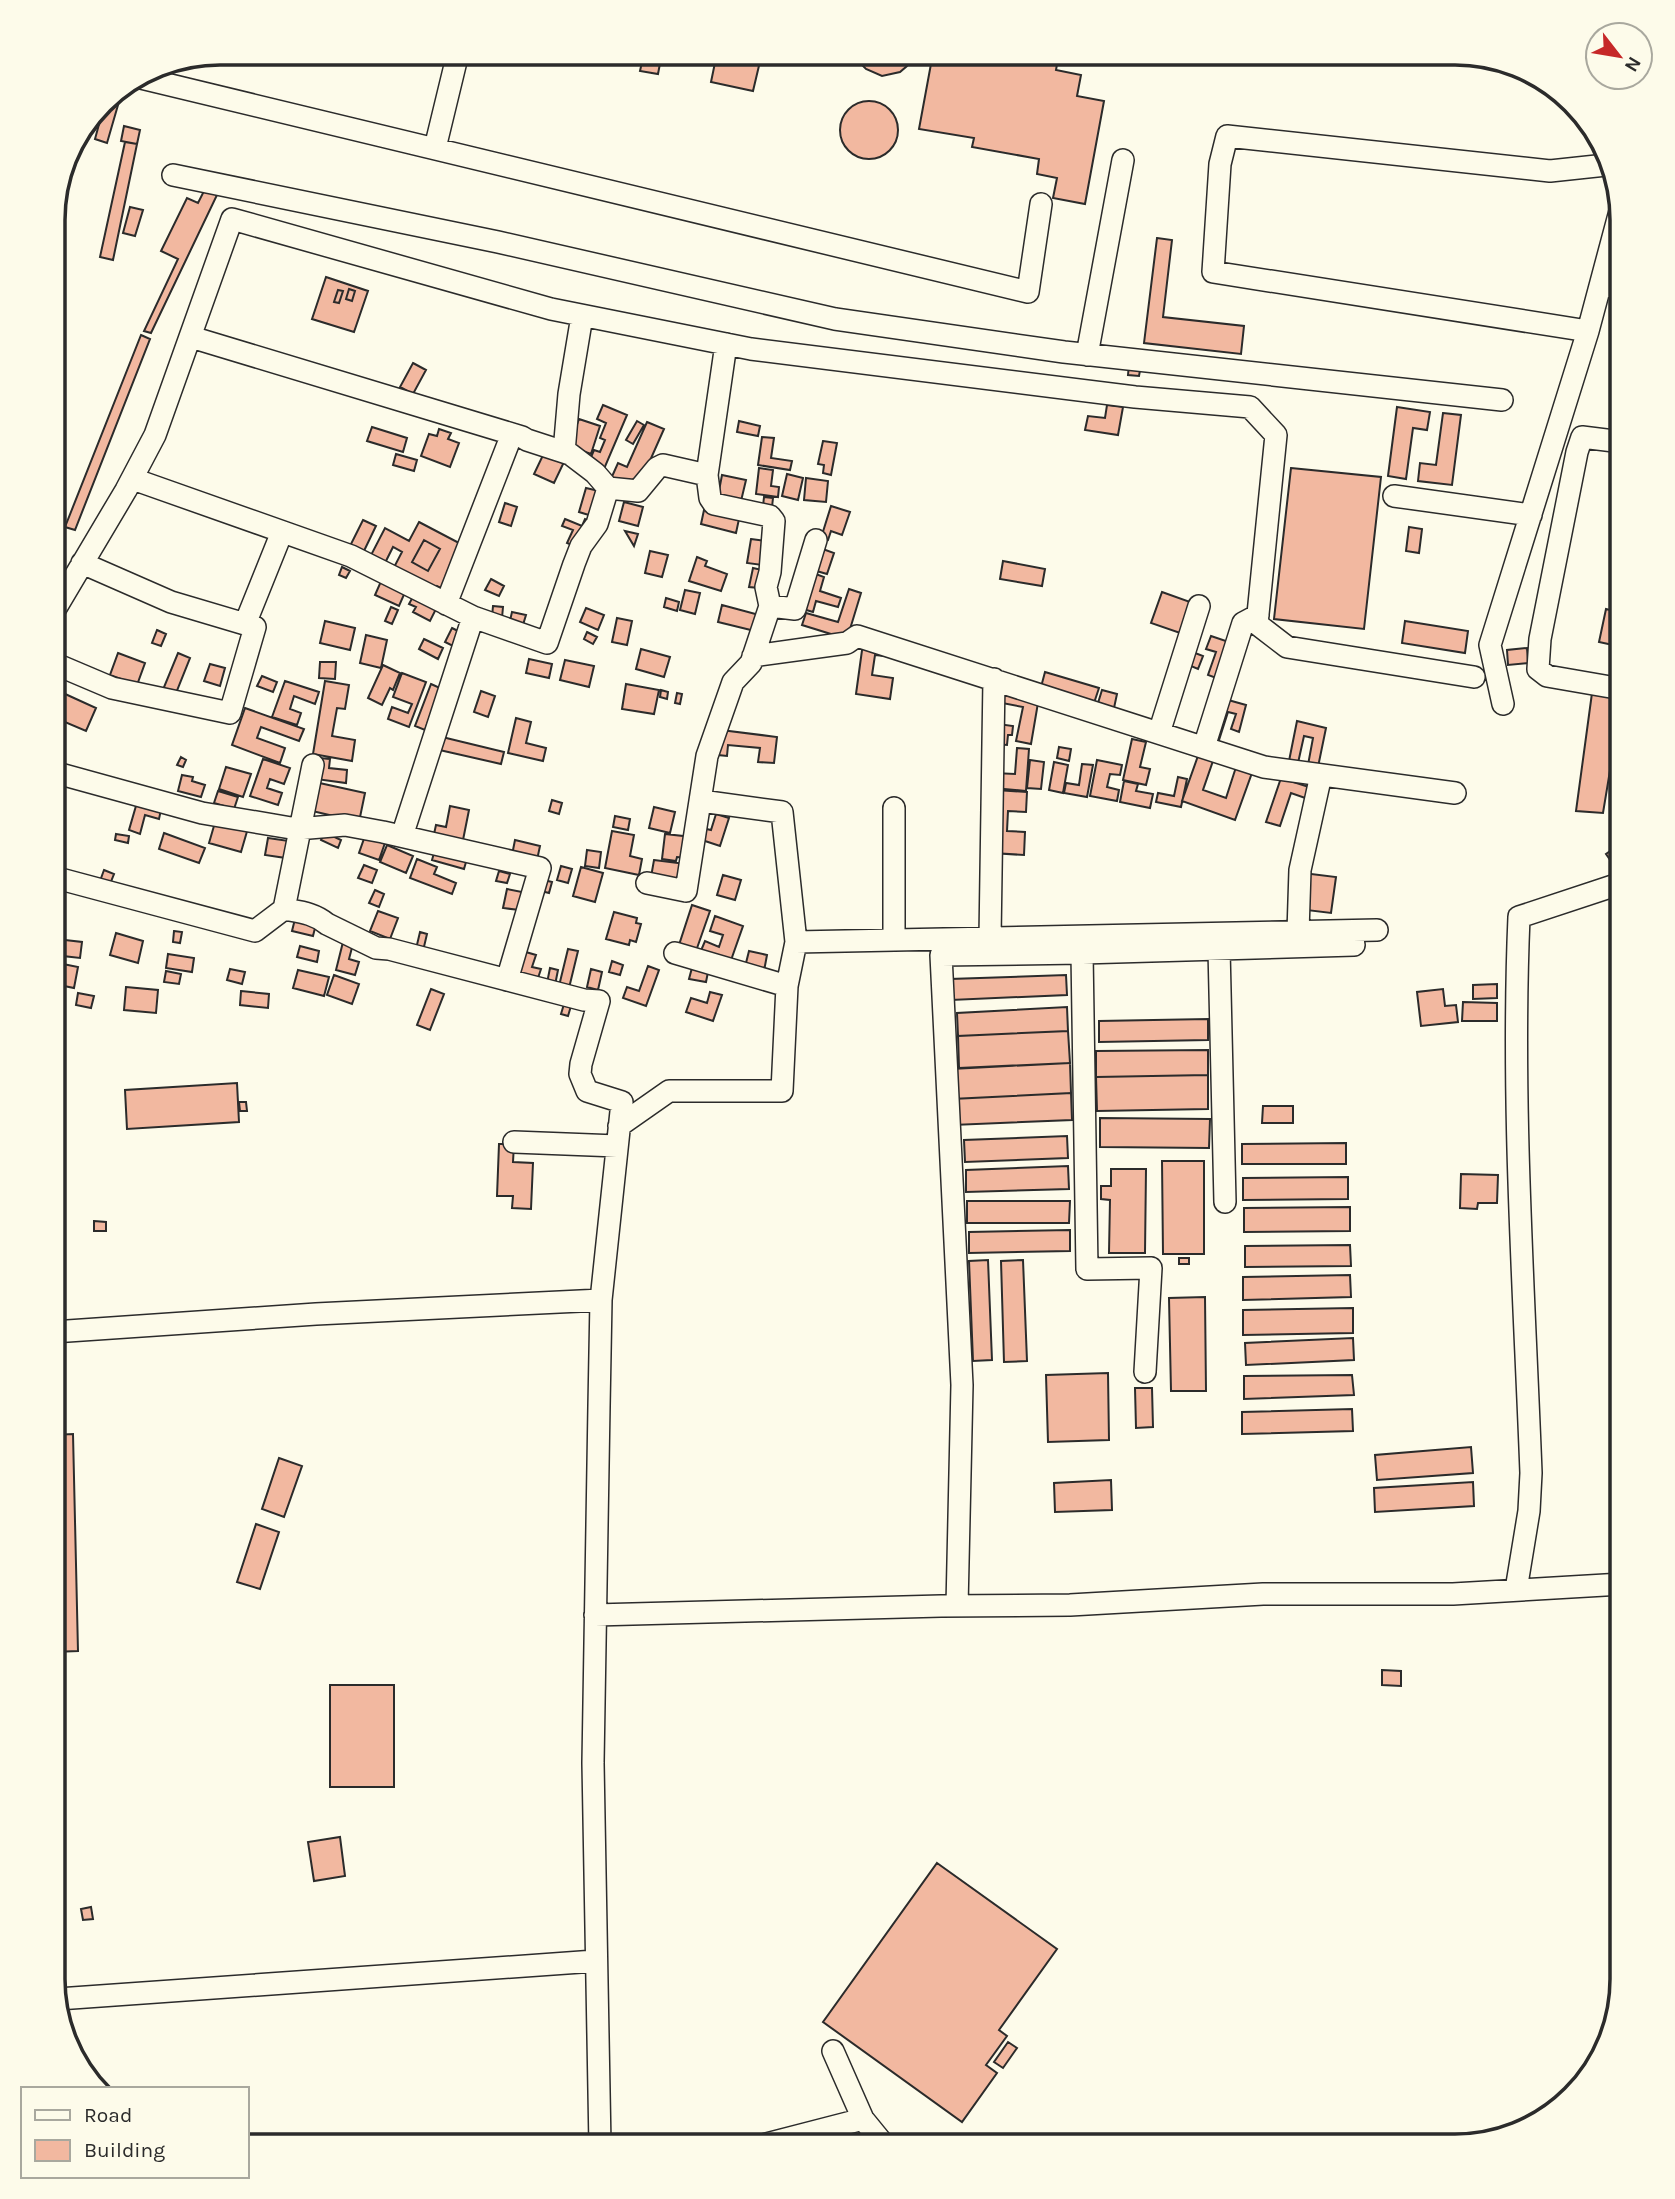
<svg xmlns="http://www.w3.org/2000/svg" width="1675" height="2199" viewBox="0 0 1675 2199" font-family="Karla,sans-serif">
  <rect width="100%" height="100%" fill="#fdfbea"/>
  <path fill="#f2b8a0" stroke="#2b2b2b" stroke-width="2" fill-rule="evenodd" d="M644,53H662L658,74L640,71Z
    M717,53H762L753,91L711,82Z
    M855,53H915L907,66L900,72L882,76L866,69L860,63Z
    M933,53H1059L1056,70L1081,75L1077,96L1104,101L1085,204L1053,198L1057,178L1037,174L1039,159L972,147L974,138L919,129Z
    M840 130a29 29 0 1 1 58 0a29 29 0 1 1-58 0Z
    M105,102L118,105L107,143L95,139Z
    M124,126L140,130L137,144L121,141Z
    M125,142L137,144L113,260L100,257Z
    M205,189L217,195L151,333L144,331L178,259L161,251L187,198L198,203Z
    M130,207L143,210L135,236L123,233Z
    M1157,238L1172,240L1163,317L1244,326L1241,354L1144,343Z
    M326,277L368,291L354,332L312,319ZM349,289L355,291L352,301L346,299ZM338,290L343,291L339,303L334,302Z
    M349,289L355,291L352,301L346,299Z
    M338,290L343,291L339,303L334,302Z
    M141,335L150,339L75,530L65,527Z
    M413,363L426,370L413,394L400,387Z
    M1129,364L1141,365L1139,376L1128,375Z
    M603,405L627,415L604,469L589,462L594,450L600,452L605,440L600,438L606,423L597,419Z
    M1107,405L1123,407L1118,435L1085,430L1088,416L1105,418Z
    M1397,407L1430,412L1427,430L1413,428L1406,479L1388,476Z
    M1443,413L1461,415L1452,485L1418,481L1420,463L1436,465Z
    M579,419L600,426L591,454L569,446Z
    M637,421L644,425L633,444L626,440Z
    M739,421L760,426L758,436L737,432Z
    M647,422L664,429L637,490L610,481L618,463L627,467Z
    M372,427L407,438L403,452L367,441Z
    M439,429L451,433L448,439L459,443L450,467L421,456L429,434L437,436Z
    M762,437L774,438L771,458L792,461L790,470L758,465Z
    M823,441L837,443L831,475L823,473L824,465L818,464Z
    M544,453L564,462L554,483L534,474Z
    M396,454L417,460L414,471L393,465Z
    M759,468L773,470L771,486L779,487L778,497L756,494Z
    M1291,468L1381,477L1364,629L1274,619Z
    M787,474L803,478L798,500L782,496Z
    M722,475L746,480L741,501L718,496Z
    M806,478L828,481L826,502L804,500Z
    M586,488L599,491L592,516L579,512Z
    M764,497L773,498L772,507L763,506Z
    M624,502L643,507L638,526L619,521Z
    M505,503L517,507L511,526L499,522Z
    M831,506L850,512L842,535L831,531L828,540L821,538Z
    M704,510L739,519L736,533L701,524Z
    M565,519L582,526L585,519L590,521L579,548L567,543L573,530L562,526Z
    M363,520L376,526L362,555L349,548Z
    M419,522L461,544L443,589L437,586L432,595L391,573L402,552L393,547L383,567L369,559L385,528L409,541ZM424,540L440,549L428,571L412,562Z
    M1409,527L1422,529L1419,553L1406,551Z
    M625,531L638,534L634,546Z
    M1622,533V579L1613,577Z
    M751,539L766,541L762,565L747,563Z
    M424,540L440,549L428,571L412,562Z
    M820,548L834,553L827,574L813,570Z
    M650,551L668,555L662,577L645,573Z
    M697,557L707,561L705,566L727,574L721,591L689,581Z
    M1003,561L1045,569L1042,586L1000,579Z
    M342,567L350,571L346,578L339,575Z
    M753,568L762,570L759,588L749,587Z
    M813,573L824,577L820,591L841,598L838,607L816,601L813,612L803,609Z
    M382,579L406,590L399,606L375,595Z
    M491,579L504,586L499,596L485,590Z
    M849,589L861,593L847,639L802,625L806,613L838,622Z
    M685,590L700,593L695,614L680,610Z
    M1162,592L1193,603L1183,634L1151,623Z
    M415,593L438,605L430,621L413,612L416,607L409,604Z
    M666,598L679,602L677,611L664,607Z
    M722,605L763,616L759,632L718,622Z
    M493,606L503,607L502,618L492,617Z
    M391,607L398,610L392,624L385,621Z
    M586,608L604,615L598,630L580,622Z
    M1606,609L1622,613V647L1599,642Z
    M512,612L526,615L522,628L509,625Z
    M617,618L632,621L627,645L612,642Z
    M325,621L355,628L350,650L320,643Z
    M1405,621L1468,631L1465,653L1402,643Z
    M452,628L462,633L455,647L445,642Z
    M157,630L166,634L161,646L152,643Z
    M587,632L597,637L593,644L584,639Z
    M366,635L387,640L381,668L360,663Z
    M1211,636L1232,643L1219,679L1208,675L1216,652L1206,649Z
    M424,639L443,648L438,659L419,649Z
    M863,643L894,657L875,655L872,675L893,678L890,699L856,694Z
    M1527,648L1528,663L1508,665L1507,650Z
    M641,649L670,657L664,677L636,669Z
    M1190,651L1203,656L1198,669L1186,664Z
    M118,653L145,663L137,685L110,675Z
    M178,653L190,658L174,698L162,692Z
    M529,659L552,664L549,678L526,673Z
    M565,660L594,666L589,687L560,680Z
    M320,662H336L335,679L319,678Z
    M210,664L225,668L220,686L204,681Z
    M383,665L400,673L393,690L390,688L382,705L368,698Z
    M1045,672L1099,688L1094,703L1041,687Z
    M402,673L426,682L409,727L388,719L392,707L408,713L412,704L393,697Z
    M262,676L277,682L273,692L257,686Z
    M285,681L319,692L315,704L294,696L290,709L301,713L297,725L272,717Z
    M325,681L349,685L345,709L337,708L332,736L355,740L352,761L313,754Z
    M431,684L440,688L425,730L415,726Z
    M626,684L659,690L654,714L622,709Z
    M661,690L668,692L667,699L660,697Z
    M1004,690L1039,697L1031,744L1016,741L1023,707L1002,703Z
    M1102,690L1117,694L1114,708L1098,703Z
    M481,691L495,696L488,717L474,712Z
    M63,693L96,708L86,731L53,717Z
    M677,693L682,694L680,704L675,703Z
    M1592,693L1622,698L1603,813L1576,811Z
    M1221,698L1246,705L1239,732L1231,729L1236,714L1228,712L1219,740L1210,738Z
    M245,708L304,729L299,741L261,727L257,738L285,748L280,763L232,745Z
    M516,718L531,722L526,743L546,748L543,761L508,753Z
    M1297,721L1326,728L1318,767L1308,765L1313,738L1304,736L1298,763L1289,761Z
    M998,724L1013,726L1012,735H1008L1007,745L996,744Z
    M721,730L777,737L774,763L758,762L760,748L728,745L727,756L718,755Z
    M438,736L504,752L501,764L435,749Z
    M1132,739L1146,742L1140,767L1150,769L1146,785L1123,780Z
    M1059,747L1071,749L1069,761L1057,758Z
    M1017,748L1029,749L1026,791L993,788L994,773L1015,774Z
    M1199,753L1214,758L1203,790L1226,798L1237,764L1253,770L1235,820L1182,801Z
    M181,757L186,760L183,767L177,765Z
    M319,758L330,759L329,768L347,770L346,783L316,779Z
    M263,759L290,768L284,784L270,779L267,788L282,793L278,805L250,796Z
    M1030,760L1044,762L1041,789L1027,788Z
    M1097,760L1122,765L1120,775L1110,774L1107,787L1119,790L1117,801L1090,796Z
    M1054,762L1068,765L1063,793L1049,790Z
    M1082,764L1093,765L1087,797L1064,793L1066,783L1079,785Z
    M226,767L251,774L243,797L219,789Z
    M1622,767V818L1615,817Z
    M182,775L193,777L192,781L205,785L201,797L178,791Z
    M1178,777L1187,779L1181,807L1156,802L1158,793L1174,796Z
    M1281,778L1312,788L1308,799L1291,793L1280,826L1266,822Z
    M1124,781L1138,784L1136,791L1153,794L1150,808L1120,802Z
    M315,782L365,793L359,822L308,810Z
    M996,790L1027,792L1026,812L1008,811L1007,831L1025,832L1024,855L992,853Z
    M218,791L238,797L234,809L214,803Z
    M138,799L162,805L159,819L145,815L140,834L129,830Z
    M552,800L562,803L559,814L549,811Z
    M450,806L469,810L463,840L434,834L436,825L446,827Z
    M654,807L675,812L670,833L649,828Z
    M716,814L729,818L720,846L699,839L702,828L711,830Z
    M615,816L630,819L628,830L613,827Z
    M216,819L248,828L241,852L209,843Z
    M612,831L634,835L630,856L642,859L639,875L605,868Z
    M324,832L341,840L338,848L321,840Z
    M164,833L205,848L199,863L159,849Z
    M366,833L386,840L379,860L359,853Z
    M116,834L129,836L128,843L115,840Z
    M665,834L692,837L689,858L677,857L676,861L662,859Z
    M268,838L289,841L286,858L265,855Z
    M515,840L540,846L537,860L512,855Z
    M387,845L413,856L406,873L380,862Z
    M436,846L468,855L464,869L432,860Z
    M1616,847L1622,857L1613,864L1606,854Z
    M587,850L601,852L599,868L585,866Z
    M417,859L437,867L434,874L456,883L452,894L410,878Z
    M654,860L686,864L684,881L651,877Z
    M364,865L377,870L372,883L358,878Z
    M561,866L572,869L568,883L557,880Z
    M581,867L603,873L595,902L573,896Z
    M104,870L114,874L110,884L100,881Z
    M499,871L510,874L507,883L496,881Z
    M1303,873L1336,877L1331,913L1298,909Z
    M723,875L741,880L735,900L717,895Z
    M544,880L552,882L549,893L541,891Z
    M507,889L522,892L519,910L503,908Z
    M375,890L384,894L379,907L369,903Z
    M692,905L710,911L696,951L679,945Z
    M378,911L398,918L390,939L370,931Z
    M614,912L637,918L636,923L641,924L636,942L630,940L629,945L606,939Z
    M715,916L743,926L730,963L700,953L705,941L719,947L723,935L710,931Z
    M295,919L316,924L313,936L292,931Z
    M174,931L182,932L180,943L173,942Z
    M420,932L427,934L423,951L416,949Z
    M116,933L143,941L138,963L110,955Z
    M344,938L354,940L349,959L359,962L355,975L336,970Z
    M65,940L82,942L80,958L63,956Z
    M300,946L319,951L317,962L297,957Z
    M568,949L578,951L569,988L559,986Z
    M519,950L536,955L532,967L541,969L536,984L511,977Z
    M749,951L767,955L764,971L745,967Z
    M168,954L194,958L192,972L166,968Z
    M612,961L623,965L620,975L609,972Z
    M58,963L78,967L74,988L54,984Z
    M693,964L709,967L706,982L689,979Z
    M648,966L659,970L646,1006L623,998L627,987L639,991Z
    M550,968L558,970L555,985L547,983Z
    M230,969L245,972L242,984L227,980Z
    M591,969L602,972L598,990L587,987Z
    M298,970L329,977L324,996L293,988Z
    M166,971L181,974L179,984L164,982Z
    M334,975L359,984L352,1004L327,995Z
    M1066,975L1067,995L951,1000L950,979Z
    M1497,984V998L1473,999V985Z
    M126,987L158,990L156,1013L124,1010Z
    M431,989L444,994L430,1030L417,1025Z
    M1443,989L1445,1006L1456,1005L1458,1022L1421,1026L1417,992Z
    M241,991L269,994L268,1008L240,1005Z
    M710,992L722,995L713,1021L686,1012L691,998L707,1003Z
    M78,993L94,996L91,1008L76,1005Z
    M1463,1002L1497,1003V1021H1462Z
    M564,1004L571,1006L568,1016L561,1014Z
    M1067,1007L1068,1031L958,1036L957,1013Z
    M1208,1019V1040L1099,1042V1021Z
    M1068,1031L1070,1063L959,1068L958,1036Z
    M1208,1050V1075L1096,1077V1051Z
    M1070,1063L1071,1093L952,1099L951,1069Z
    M1208,1075V1109L1097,1111L1096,1077Z
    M237,1083L239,1122L127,1129L125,1090Z
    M1071,1093L1072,1120L953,1125L952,1099Z
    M239,1102H246L247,1111H240Z
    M1263,1106H1293V1123H1262Z
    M1100,1118L1210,1119L1209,1148L1100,1147Z
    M1067,1136L1068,1158L965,1162L964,1140Z
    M1346,1143V1164H1242V1144Z
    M499,1144H514L513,1162L533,1163L531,1209L512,1208L513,1196H497Z
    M1162,1161H1204V1254H1163Z
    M1068,1166L1069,1189L966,1192V1170Z
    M1111,1169H1146L1145,1253H1109L1110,1200L1101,1199V1186H1111Z
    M1461,1174L1498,1175L1497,1203H1478L1477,1209L1460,1208Z
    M1348,1177V1199L1243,1200V1178Z
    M967,1201H1070L1069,1223H967Z
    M1350,1207V1231L1244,1232V1208Z
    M94,1221L106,1222V1231H94Z
    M1070,1230V1251L969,1253V1232Z
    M1350,1245L1351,1266L1245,1267V1246Z
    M1179,1258H1189V1264H1179Z
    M988,1260L992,1360L973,1361L969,1261Z
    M1023,1260L1027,1361L1004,1362L1001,1261Z
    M1350,1275L1351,1297L1243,1300V1277Z
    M1205,1297L1206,1391H1171L1169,1298Z
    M1353,1308V1333L1243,1335V1310Z
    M1353,1338L1354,1360L1246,1365L1245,1343Z
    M1108,1373L1109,1440L1048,1442L1046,1375Z
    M1352,1375L1354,1395L1244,1399V1376Z
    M1135,1388H1152L1153,1427L1136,1428Z
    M1352,1409L1353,1431L1242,1434V1412Z
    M73,1434L78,1651L53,1652V1435Z
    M1471,1447L1473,1473L1377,1480L1375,1455Z
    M279,1458L302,1466L284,1517L262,1509Z
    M1111,1480L1112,1510L1055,1512L1054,1483Z
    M1473,1482L1474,1506L1375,1512L1374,1488Z
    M256,1524L279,1532L260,1589L237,1582Z
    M1382,1670L1401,1671V1686L1382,1685Z
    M330,1685H394V1787H330Z
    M340,1837L345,1876L314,1881L308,1842Z
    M937,1863L1057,1949L999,2030L1007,2036L986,2065L997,2073L962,2122L823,2022Z
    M91,1907L93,1919L83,1920L81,1909Z
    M1008,2042L1017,2048L1003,2068L994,2062Z"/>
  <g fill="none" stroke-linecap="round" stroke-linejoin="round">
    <defs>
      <path id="minor" d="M137,77L1028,292L1041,204
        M435,148L458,53
        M173,175L498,242L835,319L1064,352L1502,400
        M1601,284L1622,290
        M1588,331L1213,272L1220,164L1227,136L1550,171L1606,165
        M191,337L522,437L527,440L570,454L595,473L608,488L638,491L657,468L663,465L707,475L710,498L714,504L770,516L774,521L770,572L766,587L770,606L751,663L733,682L707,756L686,891L647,883
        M1087,355L1123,160
        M564,452L569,394L582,316
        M707,475L726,344
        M133,479L351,556L473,617
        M1394,496L1531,515
        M446,604L512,434
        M770,606L795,609L816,540
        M53,613L126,490L155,435L232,219L551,309L751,349L1135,397L1250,407L1276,435L1257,624L1287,647L1474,677
        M245,624L282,532
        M753,656L847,643L857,636L1264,767L1455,793
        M53,663L112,688L230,713L255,627L171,602L82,563
        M1622,689L1547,676L1538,669L1540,639L1577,452L1582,437L1622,442
        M1503,704L1490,645L1588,331L1620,211
        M1159,733L1199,606
        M1204,747L1243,623L1258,615
        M53,772L202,813L297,829L345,825L383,832L540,868L507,980
        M894,808V940
        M402,836L473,617L547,643L574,564L581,546L597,524L608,488
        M53,877L255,931L284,909L313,765
        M284,909C300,912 314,913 327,924L376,948L389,949L584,1000L599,1001L581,1064L580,1074L587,1091L622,1102L601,1300L599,1406L593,1763L600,2146
        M1298,932L1300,870L1321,775
        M990,938L994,679
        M796,942L1377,930
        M1219,949L1225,1202
        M675,953L787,986
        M619,1126L669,1091H782L787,986L796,942L782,812L701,801
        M514,1142L617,1146
        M53,1332L316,1314L601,1300
        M1145,1372L1151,1268L1087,1269L1082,953L1354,945
        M1516,1590L1529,1511L1531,1473C1524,1288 1511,1102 1519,917L1622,883
        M957,1606L962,1385L941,955L1082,953
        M595,1615L941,1606L1070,1605L1263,1594H1453L1622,1584
        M58,1999L595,1961
        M833,2051L863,2119L885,2146
        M759,2146L863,2119"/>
    </defs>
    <use href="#minor" stroke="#2b2b2b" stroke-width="24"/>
    <use href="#minor" stroke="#fdfbea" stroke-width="21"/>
  </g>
  <path d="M0 0H1675V2199H0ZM220 65H1455A155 155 0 0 1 1610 220V1979A155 155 0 0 1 1455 2134H220A155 155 0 0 1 65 1979V220A155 155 0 0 1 220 65Z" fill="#fdfbea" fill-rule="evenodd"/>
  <path fill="none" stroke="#2b2b2b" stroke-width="3.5" d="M220 65H1455A155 155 0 0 1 1610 220V1979A155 155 0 0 1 1455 2134H220A155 155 0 0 1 65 1979V220A155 155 0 0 1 220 65Z"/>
  <rect x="21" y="2087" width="228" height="91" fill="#fdfbea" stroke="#a9a89e" stroke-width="2"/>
  <rect x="35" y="2110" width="35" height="10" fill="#fdfbea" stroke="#a9a89e" stroke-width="2"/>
  <text x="84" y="2122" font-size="21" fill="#2b2b2b">Road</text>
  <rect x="35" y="2140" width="35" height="21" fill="#f2b8a0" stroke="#a9a89e" stroke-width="2"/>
  <text x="84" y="2157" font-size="21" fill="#2b2b2b">Building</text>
  <g transform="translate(1619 56) rotate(121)"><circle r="33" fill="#fdfbea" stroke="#a9a89e" stroke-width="2"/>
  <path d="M0-5L12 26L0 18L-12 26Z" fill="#c62828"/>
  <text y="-10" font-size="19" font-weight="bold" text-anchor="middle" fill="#2b2b2b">N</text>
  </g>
</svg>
